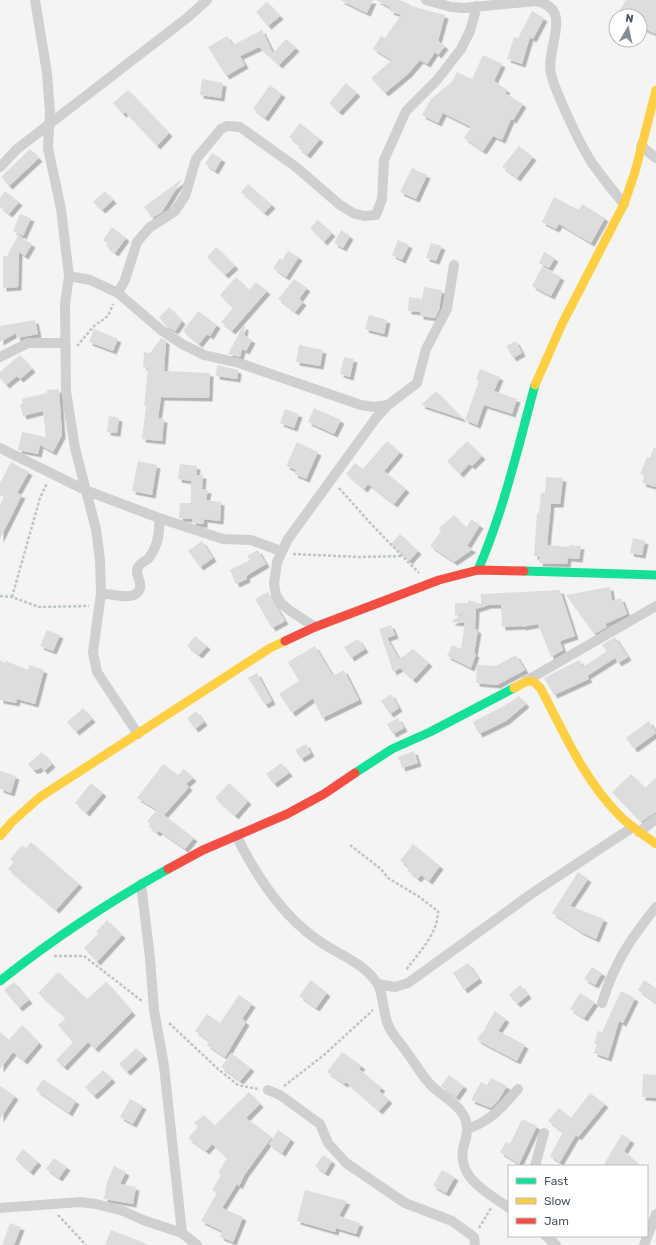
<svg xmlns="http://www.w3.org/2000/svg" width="656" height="1245" viewBox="0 0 656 1245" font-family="Rubik,sans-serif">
  <defs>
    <filter id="shadow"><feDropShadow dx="3.5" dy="3.5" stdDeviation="0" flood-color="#0004"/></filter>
  </defs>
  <rect width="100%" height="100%" fill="#f4f4f4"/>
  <path fill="#ddddde" filter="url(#shadow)" d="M340,0H373L367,13Z
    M376,0H400L411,5V6L445,15L438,41L445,46L438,55L435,52L427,64L420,60L408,74L385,93L371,78L392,60L373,49L381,36L385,38L401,15L390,11L391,8Z
    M626,0H656V34L640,27V16H616Z
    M267,2L280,16L268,26L256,12Z
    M532,11L544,18L533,39L530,37L522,64L507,59L514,37L518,38Z
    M262,30L273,53L286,39L296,48L279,65L259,47L240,56L245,65L226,76L208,47L227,36L233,45Z
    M483,55L502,64L494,81L507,90L505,93L523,104L513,120L511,119L502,140L493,136L483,151L464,138L471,127L443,113L438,123L422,115L431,99L452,82L457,72L472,79Z
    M202,79L223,83L221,98L200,95Z
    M346,83L357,93L339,112L329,103Z
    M270,85L282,94L265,118L253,109Z
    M128,90L169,133L157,146L125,112L123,114L113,103Z
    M300,123L320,139L307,155L298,148L300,145L289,137Z
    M519,146L533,157L517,178L502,167Z
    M30,149L39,158L9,186L1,177Z
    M212,153L222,159L215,171L205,164Z
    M412,168L427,175L416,199L400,192Z
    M182,179L162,212L152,218L144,207Z
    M248,184L272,205L264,213L241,192Z
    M5,191L19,202L9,214L0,207V198Z
    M105,191L113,200L102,210L93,202Z
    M554,197L579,210L582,204L605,218L591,243L559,224L556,229L542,222Z
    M20,214L31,218L23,236L20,234V237L32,244L25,256L19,252L18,287L3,288V256H7L19,234L13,231Z
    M318,220L332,233L324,242L310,228Z
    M112,227L126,238L115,253L106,246L108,244L103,240Z
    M341,230L350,236L343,248L334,243Z
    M398,240L409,245L402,260L392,255Z
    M431,243L442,246L436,261L426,258Z
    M216,247L235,266L225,275L207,257Z
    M288,251L299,257L286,277L273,268L280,258L282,260Z
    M544,252L555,258L549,268L539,263Z
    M542,267L561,277L551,296L532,286Z
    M236,277L249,290L256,282L267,291L232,331L221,322L233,308L220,295Z
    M294,279L307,288L299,299L303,302L295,312L278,299Z
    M424,287L442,290L439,310L435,318L420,316V312L408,311L409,297L422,299Z
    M169,307L182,321L175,331L166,326L159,317Z
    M198,311L217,325L210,336L207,334L199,344L183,331Z
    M369,315L387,320L384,334L365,329Z
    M35,320L38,334L17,338L16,333L0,342V326Z
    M243,326H245L244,335L252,340L246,351L242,349L240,357L228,354Z
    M94,329L118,339L113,351L89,342Z
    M161,338L166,341L164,371L210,373L209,398L161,397L158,418L164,419L162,441L142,439L146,406H144L148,368L143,367L144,352L150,353Z
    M516,341L522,353L513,358L506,346Z
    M299,345L323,350L320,366L296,362Z
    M20,355L32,369L20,379L17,376L6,385L0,378V372Z
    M344,357L354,359L350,377L340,374Z
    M217,365L238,370L237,379L216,376Z
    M480,369L500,377L494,391L517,399L512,414L484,405L477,425L465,420L479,381L476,380Z
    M59,389L62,435L53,452L40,445L38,454L18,450L22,432L46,437L43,411L23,416L20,404H23L22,399L47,393V390Z
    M436,391L463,419L421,405Z
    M314,408L341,420L334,434L308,422Z
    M285,409L299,414L294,428L280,423Z
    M109,416L119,418L117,433L107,432Z
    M387,441L400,452L384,471L406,489L394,504L368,484L364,489L346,474L355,463L363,469Z
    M467,441L482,456L472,466L469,464L460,474L447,461Z
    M297,442L318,452L306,479L294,474L296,470L286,466Z
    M654,447L656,448V487L642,483L645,475L640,474L647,457L650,458Z
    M138,461L157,465L152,495L132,491Z
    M11,462L29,472L17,493L22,495L0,539V505L4,497L0,495V483Z
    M180,464L197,466L196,475H203L202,489L208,490L206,500L221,502L220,521L204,519V524H199L192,522V519L179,518L180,503H191V481L178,479Z
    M546,477L563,478L560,504H551L547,545L569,547V545L581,546L579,559L568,558L567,564L539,563L540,557L534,556L537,513H539L541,493H545Z
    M454,515L466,528L471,519L480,525L467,546L473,549L454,562L430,546L441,531L439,528Z
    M400,534L418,551L409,561L391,544Z
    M633,538L645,541L642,555L630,553Z
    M202,541L213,558L200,567L188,551Z
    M258,550L266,564L246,576L247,579L236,584L230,570L250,560L247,556Z
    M610,587L612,601L621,598L627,614L605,624L607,627L594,634L566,595Z
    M560,590L575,636L560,641L563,650L551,657L538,624L522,627V626L502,627L501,605H488L476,609L475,629L478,630L474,653L476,654L471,668L447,656L452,645L461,649L465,623L451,622L464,613L455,616V603H468L469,600L481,604V594Z
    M268,592L285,621L272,628L255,599Z
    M391,625L395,635L387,638L399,659L413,649L429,663L413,680L400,668L393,672L379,629Z
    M47,630L60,635L53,651L40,646Z
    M195,636L207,646L199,655L187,646Z
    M615,637L628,657L618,663L615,658L587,676L589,679L554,695L544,678L579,660L583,667L607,651L602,645Z
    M358,639L365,649L351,658L344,647Z
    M315,646L333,676L344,670L359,700L322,718L313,698L292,713L279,694L299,681L288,662Z
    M516,655L525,670L497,685L476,683L477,665L496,666Z
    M0,660L5,663L6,661L28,670L29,665L44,670L35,704L17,699L16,703L0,700Z
    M257,673L272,701L265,705L248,678Z
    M391,694L399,708L390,714L381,701Z
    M519,696L526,704L506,721L479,734L473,722L504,706Z
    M83,708L92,719L76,732L67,722Z
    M196,711L204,722L195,729L187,718Z
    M398,718L404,728L393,734L387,724Z
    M649,721L656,733L634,749L626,738Z
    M306,744L311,753L301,759L295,750Z
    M414,751L418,763L402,768L398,757Z
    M42,752L52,764L44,771L41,767L37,770H33L28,764Z
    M281,763L289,773L274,784L266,774Z
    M163,764L178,775L184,769L193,778L186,784L189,787L164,815L194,838L185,849L159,831L157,833L148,826L150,824L147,821L157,810L137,798Z
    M0,771L16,776L11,793L0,789Z
    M631,774L645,788L656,778V812L641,822L612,792Z
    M91,783L103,793L86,813L75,803Z
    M229,783L248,801L235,816L215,798Z
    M31,842L79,884L56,910L8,869L14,862L10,859L22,845L26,848Z
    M413,844L440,866L429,881L421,875L418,879L408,871L409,867L400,861Z
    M578,872L588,879L570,906L604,919L596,939L581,932L552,913Z
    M107,920L122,935L97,962L84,948L98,934L96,932Z
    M468,963L479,979L464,990L453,973Z
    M592,967L602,973L595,985L584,979Z
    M58,972L87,999L106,982L132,1012L95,1049L88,1042L64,1067L56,1060L73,1042L58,1025L66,1018L38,993Z
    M311,980L327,993L316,1008L299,996Z
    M644,980L656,988V1003L638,990Z
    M14,982L29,1000L19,1008L4,990Z
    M520,985L528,995L517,1004L509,995Z
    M621,991L635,998L623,1023L619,1021L608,1058L594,1053L597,1044H594L598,1031L602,1032Z
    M580,993L595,1002L584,1018L570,1009Z
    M239,995L252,1004L242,1019L246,1022L225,1057L207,1045L209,1041L195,1031L207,1014L220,1023Z
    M495,1011L506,1019L498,1031L525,1045L517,1061L479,1041L477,1039L486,1028L485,1027Z
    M22,1025L39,1043L24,1061L13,1052L0,1069V1032L9,1040Z
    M136,1048L144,1056L127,1072L119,1064Z
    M342,1052L362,1066L359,1069L382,1088L379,1091L389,1100L379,1111L346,1082L344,1084L327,1072Z
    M231,1053L251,1068L240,1081L221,1067Z
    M103,1070L112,1079L94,1096L85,1087Z
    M643,1074L656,1075V1098L642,1097Z
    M449,1075L464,1086L456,1097L441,1086Z
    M491,1078L507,1086L498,1101L491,1108L471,1100L481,1082L487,1085Z
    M43,1079L76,1101L69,1113L36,1090Z
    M0,1086L15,1096L0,1119Z
    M249,1092L260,1104L246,1118L272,1137L245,1174L239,1186L237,1184L222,1208L243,1217L233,1242L220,1237L222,1231L201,1221L217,1193L212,1190L221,1175L218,1173L227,1158L212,1144L206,1151L188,1138L198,1127L194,1123L204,1115L214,1126Z
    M590,1093L605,1104L578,1137L576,1135L560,1162L550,1156L563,1132L548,1121L559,1108L571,1118Z
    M130,1099L143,1106L133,1124L120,1117Z
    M522,1119L537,1126L519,1164L500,1152L506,1142L510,1144Z
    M278,1130L291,1139L282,1153L269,1144Z
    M622,1134L631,1140L624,1151L641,1166H603Z
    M23,1149L38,1162L30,1172L15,1159Z
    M323,1155L332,1161L325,1173L315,1166Z
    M54,1158L67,1167L59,1178L46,1169Z
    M114,1166L126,1172L120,1184L136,1187L133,1204L104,1199L107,1182Z
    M442,1170L455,1177L446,1193L433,1186Z
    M305,1190L347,1201L339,1216L360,1223L356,1234L336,1228L335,1232L297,1221Z
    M10,1223L21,1227L14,1245H2Z
    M111,1230L147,1244V1245H105Z"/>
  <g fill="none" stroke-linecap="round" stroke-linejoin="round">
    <path stroke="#bcc7c4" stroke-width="2.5" stroke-dasharray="3 2" stroke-linecap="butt" d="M77,346L94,326L108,316L113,304
      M339,488L372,525L419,573
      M293,554L360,557L402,556
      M0,596L12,597L39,607L89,606
      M12,597L40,498L47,483
      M350,845L381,869L388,878L418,896L438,911C438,934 419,952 406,970
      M54,956H84L142,1001
      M169,1023L218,1069L238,1085L258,1089
      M284,1086L324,1055L373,1010
      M58,1215L86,1245
      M479,1228L491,1208"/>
    <path stroke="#ced0d2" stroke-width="10" d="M35,0L47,73L50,112L48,148L61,209L69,276L65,304L66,391L75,448L96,529L100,560L101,593L93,652L97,672L138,734
      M426,0L451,7L463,8L536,1C575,9 545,47 551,74C554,85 559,97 564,108C572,126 581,146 592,163C602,177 613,191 624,204
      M641,146L656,158
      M0,167L17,149L187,18L207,0
      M69,276L90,280L118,293L161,330L182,344L204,355L239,363L361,405L374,407L388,405
      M118,293L125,280L137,242L149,228L175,211L185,196L196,159L221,129L227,126L240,127L296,167L340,205L353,213L364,216L376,215L382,199L384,160L406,111L437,80L461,49L470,31L477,6
      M0,357L28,343H65
      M0,448L85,490L159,518L223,539L251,540L281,551
      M101,593C110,594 130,600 137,593C145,585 136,578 137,570C138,564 144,562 148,559C158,547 160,532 159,518
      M315,627L289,610L281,603L276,595L274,584L277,562L288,539L376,418L388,405L417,383L426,349L447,309L454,265
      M526,681L656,606
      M639,832L656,819
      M236,835C256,876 283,918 322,943C342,956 363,963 377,983C384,992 382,1015 390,1029C395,1038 402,1045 408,1054C415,1063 421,1074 429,1083C439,1095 457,1102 464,1116C469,1126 467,1135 464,1145C455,1177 487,1192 509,1208
      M141,884L150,958L154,1010L164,1066L182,1233
      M378,984L395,987L408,983L534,892L633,827
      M602,1003C615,961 630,940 656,907
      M268,1090L280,1095L320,1124L328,1143L346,1163L405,1203L452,1221L474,1237L475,1245
      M467,1129C490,1122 503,1106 518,1089
      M535,1166L544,1133
      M0,1208L80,1202L96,1204L123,1211L143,1220L182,1233L197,1245
      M546,1236L556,1245
      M644,1245L656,1214"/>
    <path stroke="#16e098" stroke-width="9" d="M478,570C504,510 518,447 535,385
      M524,571L656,575
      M355,773L392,749L430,732L514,688
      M0,981C54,938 107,903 168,869"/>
    <path stroke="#ffcf43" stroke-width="9" d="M535,385L562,324L624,204L635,172L656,90
      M514,688C528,681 530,676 541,689C564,733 584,780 620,816C631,827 644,835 656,844
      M0,836L12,822L40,797L270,648L285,641"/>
    <path stroke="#f24e42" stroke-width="9" d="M285,641L315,627L439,580L478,570L524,571
      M168,869L203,850L287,814L324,794L355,773"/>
  </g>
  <rect x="508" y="1165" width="140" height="72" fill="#ffffff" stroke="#b7bbc0"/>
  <rect x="516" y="1178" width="20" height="6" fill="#16e098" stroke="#b7bbc0"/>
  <text x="544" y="1185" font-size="12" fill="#4a5661">Fast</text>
  <rect x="516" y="1198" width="20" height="6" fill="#ffcf43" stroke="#b7bbc0"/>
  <text x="544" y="1205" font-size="12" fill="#4a5661">Slow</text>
  <rect x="516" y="1218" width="20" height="6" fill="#f24e42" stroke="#b7bbc0"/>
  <text x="544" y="1225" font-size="12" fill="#4a5661">Jam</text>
  <g transform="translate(628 28) rotate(9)"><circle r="19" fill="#ffffff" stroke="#b7bbc0"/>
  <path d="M0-3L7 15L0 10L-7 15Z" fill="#868d94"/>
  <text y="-6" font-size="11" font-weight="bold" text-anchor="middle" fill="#4a5661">N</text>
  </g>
</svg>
